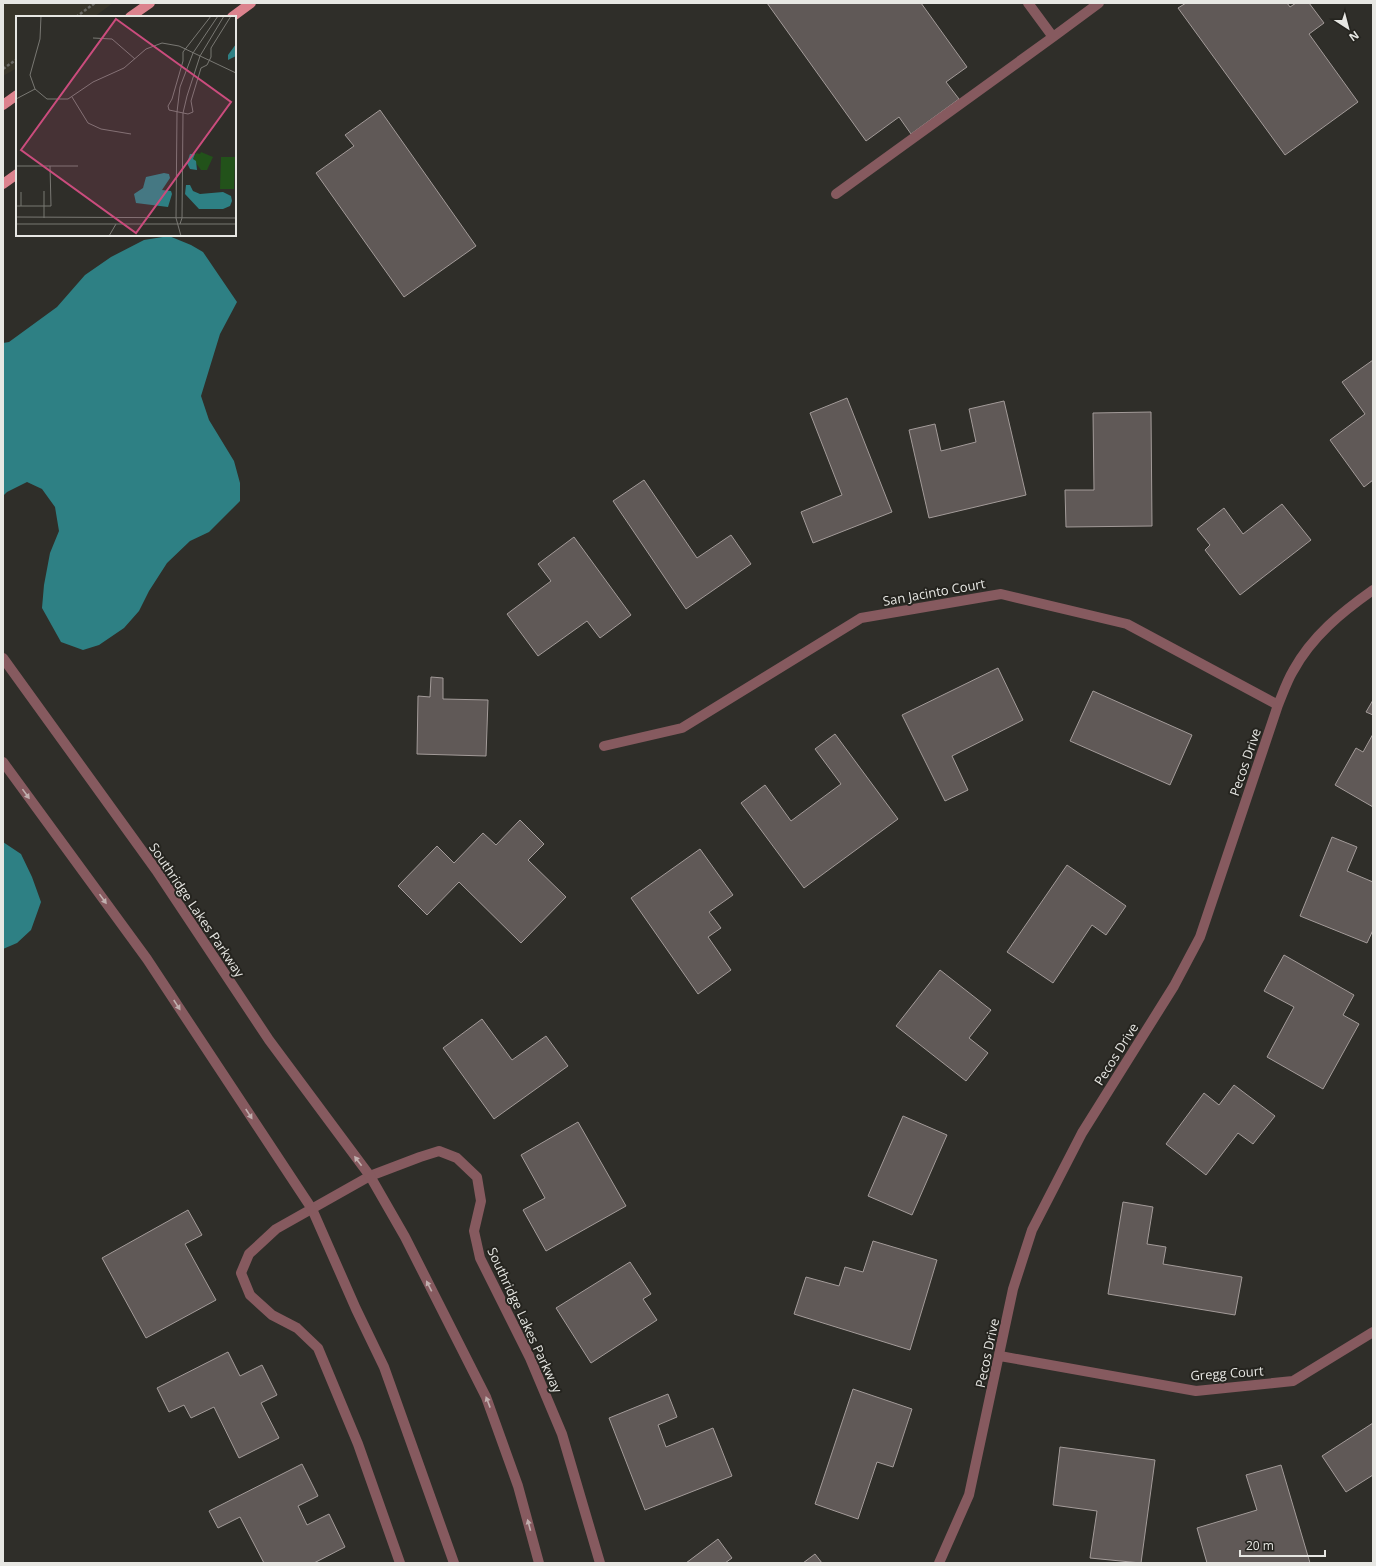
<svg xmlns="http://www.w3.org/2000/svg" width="1376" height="1566" viewBox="0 0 1376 1566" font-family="'Open Sans',sans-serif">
  <rect width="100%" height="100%" fill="#2f2e29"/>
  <path fill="#38352a" d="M3,3H113L94,17H17V68L3,76Z"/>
  <path fill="#2e8084" d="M169,236L191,245L203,252L237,302L220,334L201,396L209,420L234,461L240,483V501L209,532L190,541L167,563L149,591L139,611L124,628L99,645L83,650L61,642L42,608L44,585L50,553L59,531L55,507L42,489L27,482L7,492L3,496V343L9,342L57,307L85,275L111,257L144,240Z
    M3,842L21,854L32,877L41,902L31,930L17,943L3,949Z"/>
  <path fill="#605957" stroke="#a39b99" d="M767,3H921L967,67L946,82L959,99L911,134L899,117L866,141Z
    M1186,3H1287L1290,7L1296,3H1309L1324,23L1309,34L1358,102L1285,155L1178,8Z
    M380,110L476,246L404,297L316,173L354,146L345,135Z
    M1373,360V480L1364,487L1330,440L1365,414L1342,382Z
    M847,398L892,512L813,543L801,512L842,495L810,413Z
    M1004,401L1026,495L929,518L909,430L935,424L941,451L976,442L969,409Z
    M1151,412L1152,526L1066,527L1065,490H1094L1093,413Z
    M644,480L697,558L731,535L751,564L686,609L613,501Z
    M1282,504L1311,540L1240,595L1205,550L1210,545L1197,529L1224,508L1243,534Z
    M574,537L631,615L600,638L587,621L538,656L507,614L551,581L538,564Z
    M998,668L1023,720L952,756L968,790L945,801L902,715Z
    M431,677L443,678V699L488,700L486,756L417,754L418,696L430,697Z
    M1093,691L1192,735L1170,785L1070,741Z
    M1373,700V715L1366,712Z
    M835,734L898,819L804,888L741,803L765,785L791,821L841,784L815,749Z
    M1373,734V807L1335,785L1356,748L1363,752Z
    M520,820L544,844L528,860L566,897L521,943L459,882L427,915L398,886L437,846L454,863L483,833L496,845Z
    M1332,837L1357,847L1347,871L1373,882V930L1367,943L1300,916Z
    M700,849L733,895L709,912L721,928L708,937L731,970L698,994L631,898Z
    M1067,865L1126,906L1106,935L1092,925L1053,983L1007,952Z
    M1284,955L1354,995L1343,1015L1359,1024L1323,1089L1267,1057L1294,1007L1264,991Z
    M940,970L991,1010L969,1038L988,1053L966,1081L896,1026Z
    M482,1019L512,1060L546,1036L568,1066L494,1119L443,1048Z
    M1234,1085L1275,1116L1253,1144L1238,1133L1206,1175L1166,1144L1204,1093L1219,1105Z
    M903,1116L947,1135L912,1215L868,1196Z
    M578,1122L626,1206L546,1251L523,1210L545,1198L521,1155Z
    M1123,1202L1153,1207L1147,1244L1166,1247L1163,1264L1242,1277L1235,1315L1108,1294Z
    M188,1210L202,1235L185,1244L216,1300L146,1338L102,1258Z
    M873,1241L937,1260L910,1350L794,1314L806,1277L839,1286L845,1267L863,1272Z
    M630,1262L651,1294L643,1299L657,1320L591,1363L556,1308Z
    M228,1352L240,1376L262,1365L277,1395L261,1403L279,1438L239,1458L214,1407L191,1418L184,1405L169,1412L157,1388Z
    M853,1389L912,1409L893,1467L877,1462L858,1519L815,1504Z
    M668,1394L677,1417L658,1425L666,1447L713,1428L732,1476L645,1510L609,1418Z
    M1373,1423V1475L1346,1492L1322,1456Z
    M1060,1447L1155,1460L1141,1563L1090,1558L1097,1511L1053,1505Z
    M302,1464L318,1496L298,1506L307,1525L329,1514L345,1547L314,1563H264L240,1517L218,1528L209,1511Z
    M1281,1465L1310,1563H1207L1197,1528L1257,1510L1246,1475Z
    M718,1539L732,1558L725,1563H686Z
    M815,1554L822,1563H803Z"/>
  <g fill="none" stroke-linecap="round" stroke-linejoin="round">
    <path stroke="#696864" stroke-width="2.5" stroke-dasharray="3 2" stroke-linecap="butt" d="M76,17L95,3
      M3,69L17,59"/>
    <path stroke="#865a5f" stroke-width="10" d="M1028,3L1053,37L1099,3
      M836,194L1053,37"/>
    <path stroke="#865a5f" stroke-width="10" d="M604,746L682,728L861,618L1001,594L1127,624L1278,705
      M1000,1356L1196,1391L1293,1381L1373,1332
      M400,1563L358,1444L318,1348L297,1328L272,1315L250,1295L241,1273L249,1254L276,1229L370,1176L420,1157L439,1151L457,1158L477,1177L481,1201L474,1231L480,1258L530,1358L562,1434L600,1563
      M939,1563L969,1495L1013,1289L1032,1230L1082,1133L1174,986L1200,937L1278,705C1283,693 1287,681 1293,671C1312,636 1342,612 1373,590"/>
    <path stroke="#865a5f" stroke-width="10" d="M3,658L156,870L269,1040L370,1176L405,1237L486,1397L518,1486L539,1563
      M3,762L147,959L312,1209L356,1309L384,1367L454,1563"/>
    <path stroke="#dc838e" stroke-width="10" d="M130,17L150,3
      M232,17L251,3
      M3,105L17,95
      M3,184L17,174"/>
  </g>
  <defs><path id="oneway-solid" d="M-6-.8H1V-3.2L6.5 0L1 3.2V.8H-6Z"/></defs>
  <g fill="#c0afae">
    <use href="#oneway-solid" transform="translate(26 794) rotate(54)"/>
    <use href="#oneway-solid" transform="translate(103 899) rotate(54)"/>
    <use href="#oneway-solid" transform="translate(177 1005) rotate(57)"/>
    <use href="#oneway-solid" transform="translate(249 1114) rotate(57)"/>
    <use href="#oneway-solid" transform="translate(358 1161) rotate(-127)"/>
    <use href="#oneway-solid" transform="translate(429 1286) rotate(-117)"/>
    <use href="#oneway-solid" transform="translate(488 1402) rotate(-111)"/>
    <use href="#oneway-solid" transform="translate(529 1525) rotate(-105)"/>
  </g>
  <g text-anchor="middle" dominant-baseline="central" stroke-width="4" stroke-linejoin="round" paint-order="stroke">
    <g font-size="13" fill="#e7e7e3" stroke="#25241f">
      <text transform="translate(934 592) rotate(-10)">San Jacinto Court</text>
      <text transform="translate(1245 762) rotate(-71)">Pecos Drive</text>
      <text transform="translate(197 910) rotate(56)">Southridge Lakes Parkway</text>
      <text transform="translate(1116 1054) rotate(-58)">Pecos Drive</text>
      <text transform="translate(525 1320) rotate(65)">Southridge Lakes Parkway</text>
      <text transform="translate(987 1353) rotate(-78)">Pecos Drive</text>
      <text transform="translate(1227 1373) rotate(-4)">Gregg Court</text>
    </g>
  </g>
  <g transform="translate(16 16)">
    <rect width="220" height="220" fill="#2f2e29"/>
    <path d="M185,136L197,141L191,154H185L177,143L180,137L184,138ZM205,141H219L218,173H204Z" fill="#22521a"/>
    <path d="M220,28V40L212,44V39ZM174,138H179L177,143L180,145L181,154L174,153L171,147ZM148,157L153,158L154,162L146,174L155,175L156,178L152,191L120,187L118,178L127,172L130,161ZM170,169H174L177,175L184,178L207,176L215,180L216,185L214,190L207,193H183L169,178Z" fill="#2e8084"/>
    <path fill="none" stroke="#797873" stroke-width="1" d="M25,0L24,23L14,59L19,73L31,83H52L77,66L108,52L130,33L146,27L163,30L220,57M195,0L167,36V45L156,83L152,90L153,94L172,98L177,96L175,85L185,52L191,49L195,41V32L215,0M77,22L96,23L119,43M56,81L72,107L85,113L115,118M0,83L19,73M0,147V201M1,150H34L35,190H28V175M34,150H62M5,176V190M1,190H28V202M0,201L220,202M0,208H220M164,208L166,202L167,97L171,80L184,40L208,0M93,220L100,208M165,220L160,202L161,96L164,71L177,37L202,0"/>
    <path fill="#cb4c7d" fill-opacity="0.15" stroke="#cb4c7d" stroke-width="2" d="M100,3L215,86L120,217L5,134Z"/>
    <rect width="220" height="220" fill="none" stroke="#e7e7e3" stroke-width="2"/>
  </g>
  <rect width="1376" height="1566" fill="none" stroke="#e7e7e3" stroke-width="8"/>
  <g transform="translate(1348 28) rotate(144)" stroke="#25241f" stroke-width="3" paint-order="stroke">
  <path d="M0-3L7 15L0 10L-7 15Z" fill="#e7e7e3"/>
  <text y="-6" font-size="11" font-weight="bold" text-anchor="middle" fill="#e7e7e3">N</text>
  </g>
  <path d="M1240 1550v6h85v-6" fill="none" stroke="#e7e7e3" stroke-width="2"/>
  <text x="1246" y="1550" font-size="12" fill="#e7e7e3" stroke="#25241f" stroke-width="3" paint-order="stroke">20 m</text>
</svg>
